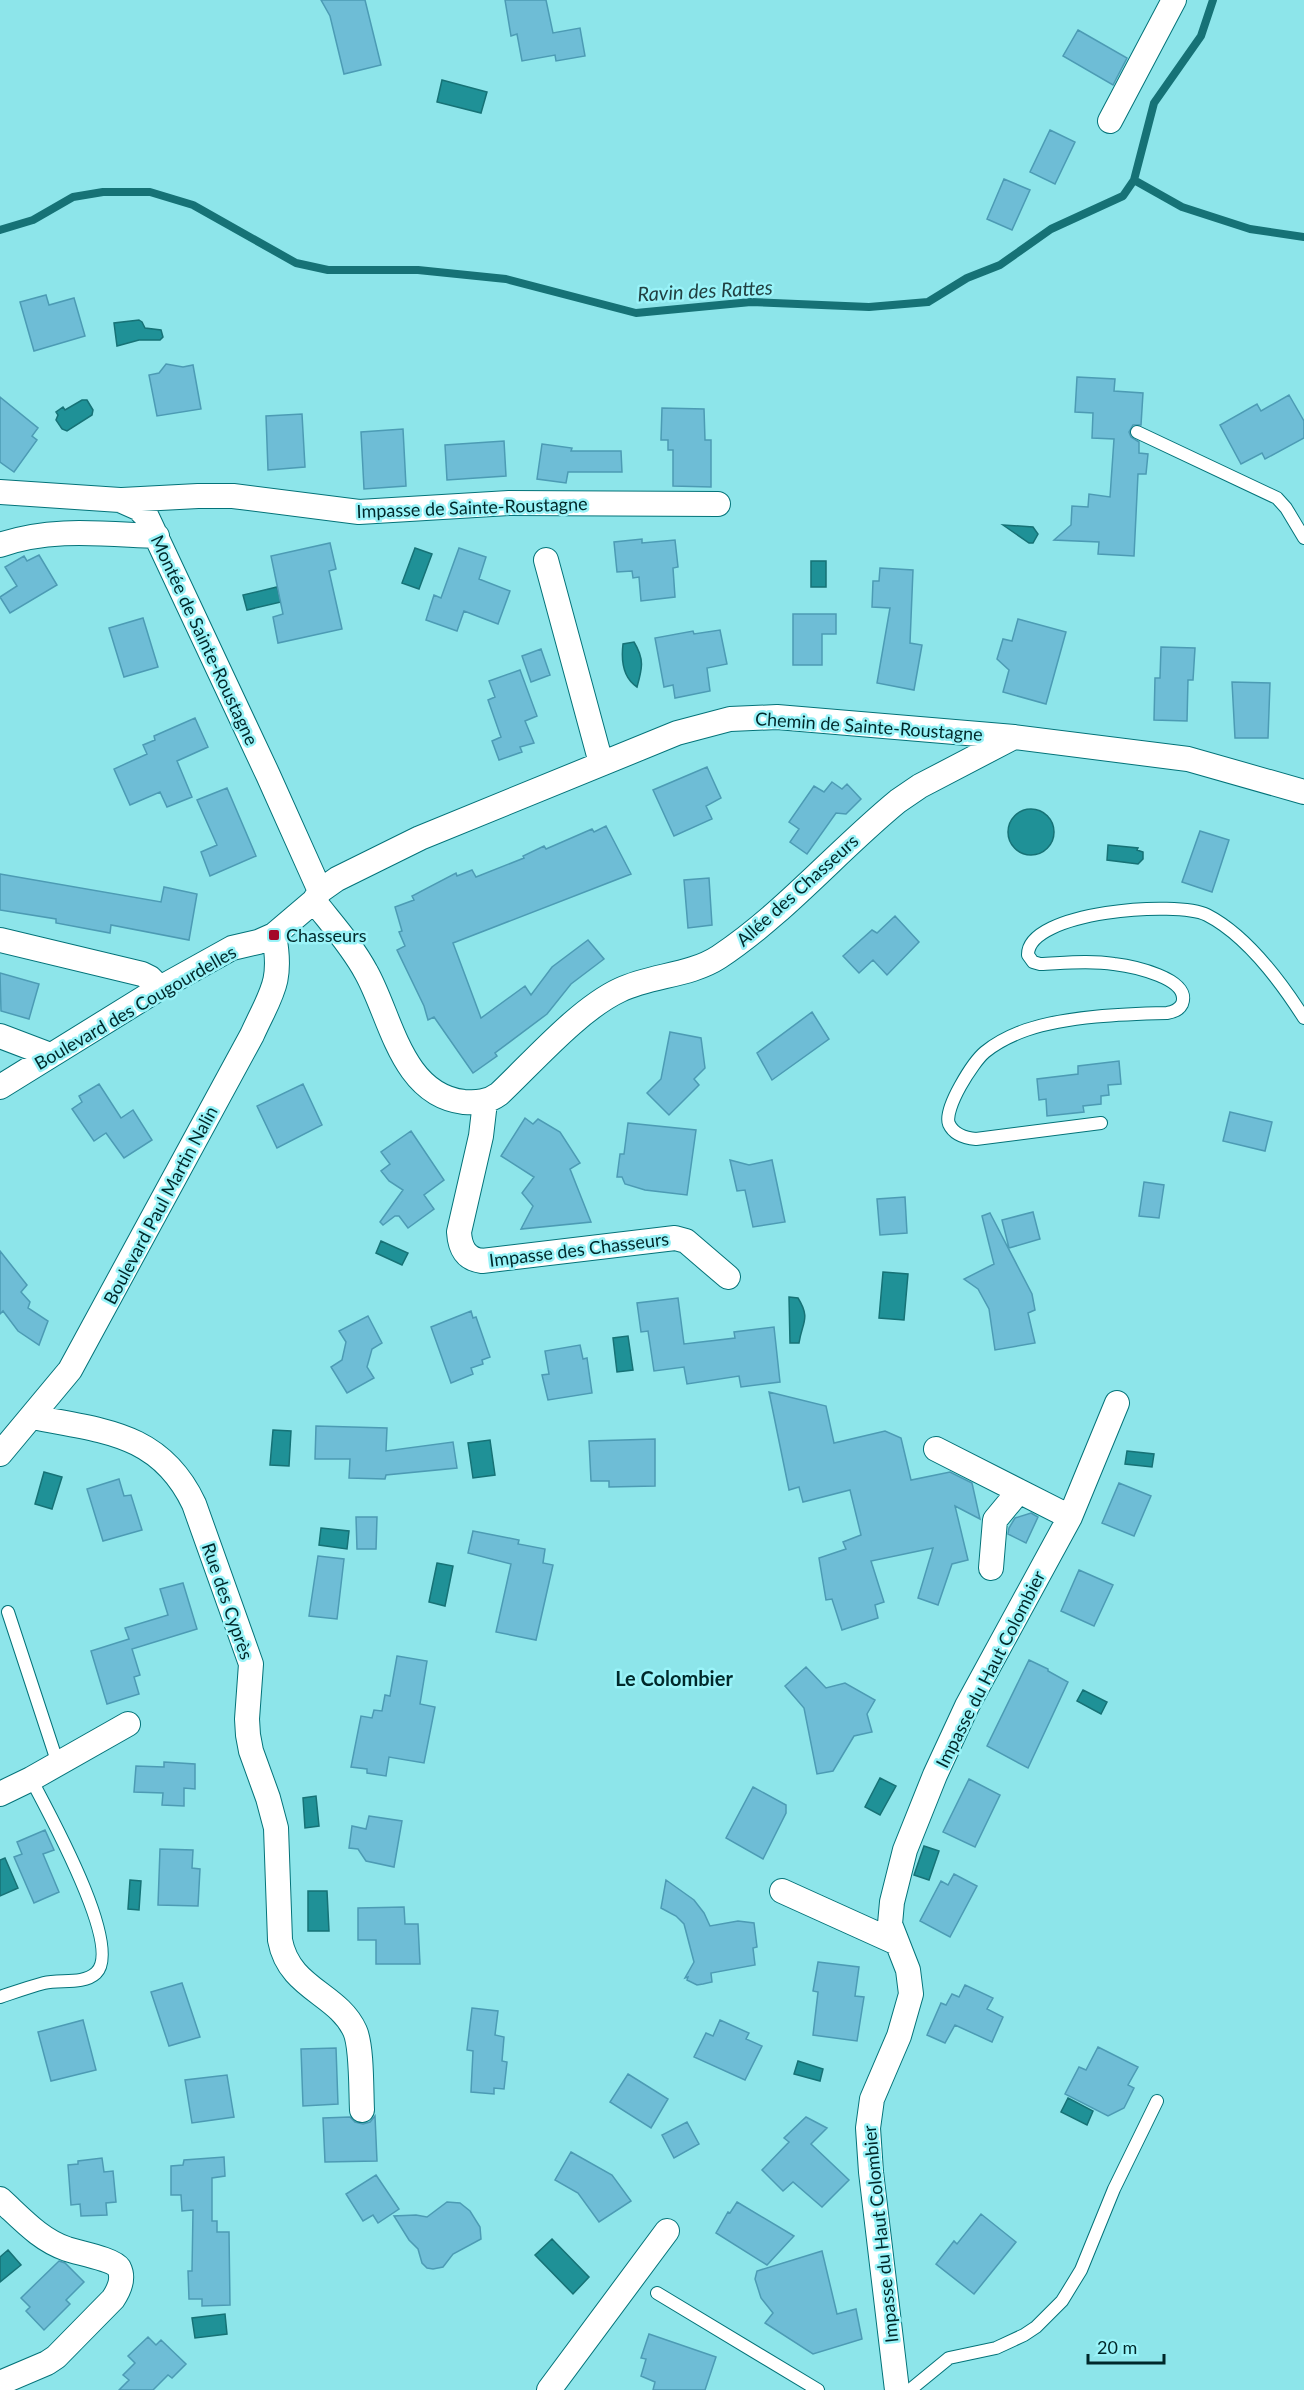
<svg xmlns="http://www.w3.org/2000/svg" width="1304" height="2390" viewBox="0 0 1304 2390" font-family="Lato,sans-serif">
  <rect width="100%" height="100%" fill="#8de5ea"/>
  <path fill="#1f9197" stroke="#167276" stroke-width="1.5" d="M442,80L487,92L481,113L437,102Z
    M139,320L142,322L145,328L161,330L163,337L160,340H139L117,346L114,323Z
    M82,400H87L93,410L92,415L67,431L62,429L56,420L58,415L56,412L63,407L65,410Z
    M1003,525L1033,527L1038,534L1033,543H1029Z
    M415,548L432,554L419,589L402,583Z
    M811,561H826V587H811Z
    M277,587L281,602L247,610L243,595Z
    M634,642C645,660 642,669 637,687C623,678 621,661 623,644Z
    M1008 832a23 23 0 1 1 46 0a23 23 0 1 1-46 0Z
    M1108,845L1138,848L1137,850L1143,852V859L1138,864L1107,860Z
    M381,1241L408,1253L402,1265L376,1253Z
    M883,1272L908,1274L904,1320L879,1318Z
    M789,1297L798,1298C811,1319 802,1322 799,1343H790Z
    M628,1336L633,1370L617,1372L613,1338Z
    M273,1430L291,1431L289,1466L270,1465Z
    M490,1440L495,1475L473,1478L468,1443Z
    M1127,1451L1154,1454L1152,1467L1125,1464Z
    M44,1472L62,1477L52,1509L35,1504Z
    M321,1528L349,1531L347,1549L319,1545Z
    M437,1563L453,1566L445,1606L429,1602Z
    M1083,1690L1107,1702L1101,1714L1077,1701Z
    M880,1778L896,1786L880,1815L865,1807Z
    M316,1796L319,1826L305,1828L303,1798Z
    M924,1846L939,1851L929,1880L914,1875Z
    M5,1858L18,1888L0,1896V1860Z
    M130,1880L141,1881L139,1910L128,1909Z
    M308,1891H327L329,1931H308Z
    M798,2061L823,2069L820,2081L794,2074Z
    M1068,2098L1093,2111L1087,2125L1061,2112Z
    M552,2239L589,2277L573,2294L535,2255Z
    M8,2250L21,2265L0,2282V2257Z
    M225,2314L227,2334L195,2338L192,2318Z"/>
  <g fill="none" stroke-linecap="round" stroke-linejoin="round">
    <path stroke="#167276" stroke-width="8" d="M1134,180L1182,207L1250,229L1304,237
      M0,230L33,220L73,197L103,192H150L193,205L296,263L328,270H418L506,279L636,313L751,302L869,307L928,302L967,278L1000,265L1051,229L1123,196L1134,180L1154,103L1201,36L1213,0"/>
  </g>
  <path fill="#6ebdd6" stroke="#4c9bb4" stroke-width="1.5" d="M321,0H365L381,65L344,74L330,16Z
    M505,0H546L553,33L580,28L585,56L556,61L555,55L522,61L517,34L511,36Z
    M1078,30L1127,58L1113,85L1063,56Z
    M1050,130L1075,142L1055,184L1030,172Z
    M1004,179L1030,190L1012,230L987,219Z
    M46,295L49,305L74,298L85,336L34,351L20,302Z
    M166,364L183,367L193,365L201,409L157,416L149,375L159,373Z
    M1077,377L1115,379L1114,391L1143,393L1141,425H1133L1129,432L1131,437L1139,442V453L1148,454L1146,474H1138L1134,556L1098,554L1099,542L1054,540L1071,525L1072,506L1088,507L1089,494L1110,497L1114,439L1092,438L1093,413L1075,412Z
    M1289,395L1304,421V438L1265,459L1262,453L1241,464L1220,425L1257,404L1261,411Z
    M0,397L38,428L32,436L37,440L14,472L0,462Z
    M662,408L704,409L705,440H711V487L673,486V450H668V440H661Z
    M302,414L305,467L268,470L266,416Z
    M403,429L406,486L364,489L361,432Z
    M504,441L506,476L447,480L445,445Z
    M542,444L572,448L571,451H621L622,472H568L566,483L537,479Z
    M642,539V543L675,540L678,567L673,568L675,597L641,601L639,577L633,578L632,571L617,572L614,542Z
    M330,543L336,569L329,571L342,629L278,643L273,617L283,614L271,556Z
    M459,548L486,557L479,579L510,591L498,624L464,611L457,631L426,620L434,595L441,598Z
    M39,555L57,585L10,613L0,597L17,586L5,567L24,556L27,561Z
    M880,568L913,570L910,643L922,645L914,690L877,683L890,608L872,607L873,581H879Z
    M793,614H836V634H822V665H793Z
    M143,618L158,667L124,677L109,628Z
    M1018,619L1066,632L1046,704L1003,692L1009,670L997,659L1003,639L1012,641Z
    M720,630L727,664L707,668L710,691L675,698L673,685L664,687L655,638L693,631L694,634Z
    M1161,647L1195,648L1193,680H1188L1187,721L1154,720L1155,678H1160Z
    M541,649L550,675L531,682L522,656Z
    M520,670L537,716L525,721L534,743L520,747L522,752L499,760L492,741L501,737L488,700L495,697L489,681Z
    M1232,682L1270,683L1268,738H1235Z
    M195,718L208,747L177,761L192,797L167,807L160,792L130,805L114,769L147,754L143,745L155,740L154,736Z
    M707,767L721,798L706,806L712,819L674,836L653,790Z
    M832,782L842,789L847,784L861,799L846,814L836,813L807,854L790,842L799,829L789,822L814,786L824,792Z
    M227,788L256,856L210,876L201,852L217,845L197,800Z
    M606,826L631,874L453,943L481,1018L525,986L531,995L552,967L588,940L604,959L571,984L547,1014L495,1053L497,1056L473,1073L434,1017L428,1020L424,1006L397,950L405,946L399,932L402,931L395,907L414,900L412,896L456,873L457,876L472,870L476,877L524,858L523,856L544,846L546,849L592,829L594,832Z
    M1200,831L1229,840L1212,892L1182,882Z
    M0,874L161,902L164,887L197,894L189,940L111,925L110,933L56,923V919L0,910Z
    M709,878L712,925L688,928L684,880Z
    M895,916L919,942L887,975L873,960L859,973L843,956L872,930L877,933Z
    M0,973L39,984L29,1019L1,1011Z
    M812,1012L829,1039L772,1080L757,1053Z
    M670,1032L701,1038L705,1068L694,1079L699,1085L669,1115L647,1093L661,1079Z
    M1119,1061L1121,1084L1108,1085L1109,1095L1101,1096V1104L1083,1106L1084,1112L1047,1116L1046,1099L1039,1100L1037,1079L1078,1074V1066Z
    M99,1084L121,1118L133,1110L152,1140L124,1158L106,1133L94,1141L72,1109L82,1102L79,1096Z
    M303,1084L322,1125L277,1148L257,1106Z
    M1230,1112L1272,1122L1265,1151L1223,1141Z
    M525,1118L533,1124L538,1119L560,1132L580,1163L570,1169L591,1222L521,1229L533,1206L522,1193L534,1177L501,1156Z
    M628,1123L696,1130L687,1195L645,1190L625,1184L622,1177H617L620,1154H624Z
    M411,1131L444,1180L424,1195L434,1209L408,1228L399,1216H395L383,1225L380,1222L403,1190L389,1181L381,1171L390,1164L381,1152Z
    M730,1160L749,1165L772,1160L785,1222L753,1227L745,1190L737,1191Z
    M1144,1182L1164,1185L1159,1218L1139,1216Z
    M905,1197L907,1233L880,1235L877,1199Z
    M1033,1212L1040,1239L1009,1248L1002,1220Z
    M990,1213L1032,1294L1035,1310L1028,1313L1035,1343L995,1350L989,1309L978,1289L964,1279L994,1264L982,1216Z
    M0,1251L27,1285L21,1292L30,1302L28,1308L48,1321L39,1345L18,1331L3,1311L0,1314Z
    M678,1298L684,1344L735,1338L734,1332L774,1327L780,1382L741,1387L739,1376L687,1384L684,1367L654,1371L648,1331L641,1332L637,1303Z
    M471,1311L473,1318L476,1317L490,1357L482,1360L483,1364L471,1368L473,1374L451,1383L431,1327Z
    M368,1316L382,1343L372,1349L367,1367L374,1378L347,1393L331,1367L342,1360L346,1342L339,1331Z
    M580,1345L583,1359L587,1358L592,1393L548,1400L542,1375L549,1374L545,1351Z
    M769,1392L826,1406L834,1443L885,1431L901,1438L911,1480L950,1472L972,1483L980,1519L955,1506L968,1560L952,1564L938,1605L918,1598L933,1548L871,1561L884,1602L875,1605L878,1618L842,1630L832,1599L826,1600L819,1558L846,1549L843,1542L861,1535L850,1490L803,1502L799,1487L789,1490Z
    M316,1426L387,1428L386,1451L453,1442L457,1468L386,1475L385,1479L349,1478L350,1459H315Z
    M655,1439V1486L609,1487V1481H591L589,1441Z
    M119,1479L124,1496L131,1495L142,1530L103,1541L87,1489Z
    M1119,1483L1151,1496L1134,1536L1102,1523Z
    M1031,1513L1038,1517L1026,1543L1008,1534L1009,1528L1015,1518Z
    M356,1517H377L376,1549H357Z
    M473,1531L519,1540L518,1544L545,1549L543,1563L553,1565L536,1640L496,1632L511,1564L468,1553Z
    M318,1556L344,1559L337,1619L309,1616Z
    M1079,1570L1113,1585L1094,1626L1061,1611Z
    M183,1583L197,1629L132,1649L140,1675L134,1677L139,1694L107,1704L91,1651L129,1639L125,1628L168,1615L160,1589Z
    M397,1656L427,1661L420,1704L435,1707L424,1763L389,1757L386,1776L367,1773V1769L351,1767L361,1716L372,1718L374,1710L382,1711L385,1695L390,1696Z
    M1029,1660L1048,1669V1671L1068,1682L1028,1768L987,1746Z
    M806,1667L826,1688L845,1683L875,1700L867,1714L872,1732L854,1736L833,1771L817,1774L804,1708L785,1686Z
    M164,1762L195,1764V1789L184,1788V1806L162,1805L163,1793L134,1792L136,1766L164,1767Z
    M969,1779L1000,1795L975,1847L943,1832Z
    M753,1787L786,1805V1813L763,1859L726,1838Z
    M369,1816L402,1821L394,1867L366,1861L358,1849L349,1848L352,1826L366,1829Z
    M45,1830L54,1850L43,1854L59,1892L34,1903L14,1857L22,1854L17,1842Z
    M160,1849L193,1850L192,1868L200,1869L198,1906L158,1905Z
    M954,1874L977,1886L950,1937L920,1921L941,1881L948,1885Z
    M666,1880L694,1900L704,1913L710,1926L738,1921L754,1923L757,1947L753,1948L755,1965L711,1973L712,1982L703,1984L697,1985L687,1980L688,1977L685,1978L694,1962L684,1924L676,1916L661,1908Z
    M404,1907L405,1924H418L420,1964H376V1940H358V1908Z
    M818,1962L859,1967L855,1996L864,1997L857,2041L813,2035L818,1992L813,1991Z
    M182,1983L200,2037L169,2046L151,1992Z
    M965,1985L993,1998L987,2009L1003,2017L992,2042L955,2025L945,2043L927,2035L941,2003L946,2005L952,1994L959,1997Z
    M472,2008L498,2011L495,2035L504,2037L502,2061L507,2062L504,2089L494,2088V2094L471,2092L473,2051L467,2050Z
    M83,2020L96,2070L51,2081L38,2032Z
    M720,2020L749,2033L746,2039L762,2046L745,2080L694,2057L706,2033L713,2036Z
    M1098,2047L1138,2067L1128,2085L1134,2088L1124,2108L1108,2116L1065,2094L1079,2067L1086,2070Z
    M336,2048L338,2104L303,2106L301,2049Z
    M628,2074L668,2099L651,2128L610,2102Z
    M227,2075L234,2117L192,2123L185,2080Z
    M375,2116L377,2161L325,2162L323,2118L350,2117L355,2122L363,2124L370,2122Z
    M806,2117L827,2128L811,2144L849,2180L822,2207L793,2182L783,2191L762,2170L789,2142L784,2138Z
    M687,2122L699,2144L674,2158L662,2135Z
    M571,2152L612,2175L631,2201L599,2222L578,2193L555,2180Z
    M224,2157L225,2176L212,2178V2221H217V2232H229L230,2305L202,2306V2299H189L188,2271H192L193,2210L182,2211L181,2195H171V2166L183,2165L184,2160Z
    M102,2158L104,2172L113,2171L116,2202L106,2203L107,2215L81,2216L80,2204L71,2205L68,2165L78,2164V2161Z
    M376,2175L399,2209L378,2223L373,2215L363,2221L346,2194Z
    M447,2202L460,2203L470,2211L480,2227L481,2239L453,2254L443,2267L433,2269L427,2268L422,2263L418,2249L409,2240L394,2216L416,2215L427,2217Z
    M737,2202L794,2236L767,2265L716,2233L728,2212L730,2213Z
    M981,2214L1016,2242L974,2294L936,2264L954,2241L957,2244Z
    M822,2251L837,2314L856,2309L862,2339L813,2354L765,2323L773,2313L761,2298L755,2279L757,2271Z
    M59,2261L65,2263L84,2282L66,2300L70,2304L44,2330L26,2311L30,2307L21,2298Z
    M649,2334L716,2357L705,2390H653L655,2382L641,2376L646,2359L641,2358Z
    M148,2337L156,2345L161,2340L186,2364L172,2378L168,2375L153,2390H119L129,2380L123,2375L135,2363L128,2356Z"/>
  <g fill="none" stroke-linecap="round" stroke-linejoin="round">
    <defs>
      <path id="lane" d="M1137,432L1277,498L1286,508L1304,538
        M1101,1123L976,1139C965,1138 954,1135 949,1124C943,1109 973,1062 985,1052C996,1043 1012,1035 1026,1030C1068,1016 1123,1014 1167,1013C1174,1012 1179,1010 1182,1004C1192,978 1131,966 1114,964C1090,960 1064,963 1040,964L1033,962L1028,955C1027,911 1178,900 1207,915C1246,935 1281,982 1304,1018
        M8,1612L58,1764
        M0,1997C15,1992 29,1987 44,1983C60,1979 83,1985 96,1973C124,1947 46,1808 31,1779
        M657,2293L818,2390
        M910,2390L949,2358L996,2348L1024,2335L1036,2327L1062,2301L1081,2270L1114,2189L1157,2101"/>
      <path id="street" d="M1110,121L1174,0
        M0,492L120,500L138,508L147,517L268,775L320,891L314,901L274,935L258,942L232,948L160,988L0,1087
        M122,500L198,496H233L359,512L509,503L718,504
        M0,545C51,527 103,534 157,536
        M546,560L601,763
        M320,891L337,879L420,838L677,733L730,719L777,717L1014,737L1188,759L1304,792
        M314,901C332,924 352,946 366,972C391,1016 401,1095 464,1102C477,1103 488,1102 499,1094C533,1062 579,1009 620,990C651,975 690,976 719,957C785,913 837,851 898,801L920,786L1014,737
        M0,940L142,974L150,978L160,988
        M0,1036L50,1055
        M485,1102L481,1136L459,1232C460,1248 466,1259 482,1261L675,1238L686,1241L728,1277
        M33,1417C102,1431 160,1432 194,1504L251,1664L247,1719L248,1735L251,1751L268,1798L276,1828L280,1940C289,1989 338,1993 355,2031C362,2047 361,2090 362,2110
        M936,1449L1070,1517
        M0,1454L70,1370L252,1035C271,993 283,983 274,935
        M991,1568L995,1520L1019,1491
        M0,1794L31,1779L128,1724
        M782,1891L897,1943
        M0,2199C21,2218 40,2240 67,2249C78,2253 113,2259 119,2268C124,2278 119,2290 113,2299L56,2357L47,2363L0,2383
        M549,2390L667,2231
        M897,2390L871,2172L868,2128L872,2099L899,2036L911,1994L908,1970L890,1924L892,1902L905,1850L935,1775L967,1706L1070,1517L1117,1403"/>
    </defs>
    <use href="#lane" stroke="#037379" stroke-width="14"/>
    <use href="#street" stroke="#037379" stroke-width="26"/>
    <use href="#lane" stroke="#fff" stroke-width="12"/>
    <use href="#street" stroke="#fff" stroke-width="24"/>
  </g>
  <rect fill="#a40829" stroke="#9af3f8" stroke-width="2" x="268" y="929" width="12" height="12" rx="3"/>
  <g text-anchor="middle" dominant-baseline="central" stroke-width="5" stroke-linejoin="round" paint-order="stroke">
    <g font-size="18" fill="#00282a" stroke="#9af3f8">
      <text transform="translate(472 507) rotate(-2)">Impasse de Sainte-Roustagne</text>
      <text transform="translate(205 640) rotate(65)">Montée de Sainte-Roustagne</text>
      <text transform="translate(869 726) rotate(4)">Chemin de Sainte-Roustagne</text>
      <text transform="translate(797 890) rotate(-42)">Allée des Chasseurs</text>
      <text transform="translate(135 1007) rotate(-30)">Boulevard des Cougourdelles</text>
      <text transform="translate(160 1205) rotate(-62)">Boulevard Paul Martin Nalin</text>
      <text transform="translate(579 1249) rotate(-7)">Impasse des Chasseurs</text>
      <text transform="translate(228 1601) rotate(71)">Rue des Cyprès</text>
      <text transform="translate(990 1669) rotate(-63)">Impasse du Haut Colombier</text>
      <text transform="translate(880 2234) rotate(-96)">Impasse du Haut Colombier</text>
    </g>
    <g font-size="18" fill="#00282a" stroke="#9af3f8" text-anchor="start">
      <text x="286" y="935">Chasseurs</text>
    </g>
    <g font-size="20" font-style="italic" fill="#214142" stroke="#9af3f8">
      <text transform="translate(705 290) rotate(-3)">Ravin des Rattes</text>
    </g>
    <g font-size="20" font-weight="bold" fill="#00282a" stroke="#9af3f8">
      <text x="674" y="1678">Le Colombier</text>
    </g>
  </g>
  <path d="M1088 2354v9h76v-9" fill="none" stroke="#00282a" stroke-width="3"/>
  <text x="1097" y="2354" font-size="18" fill="#00282a" stroke="#9af3f8" stroke-width="4.5" paint-order="stroke">20 m</text>
</svg>
